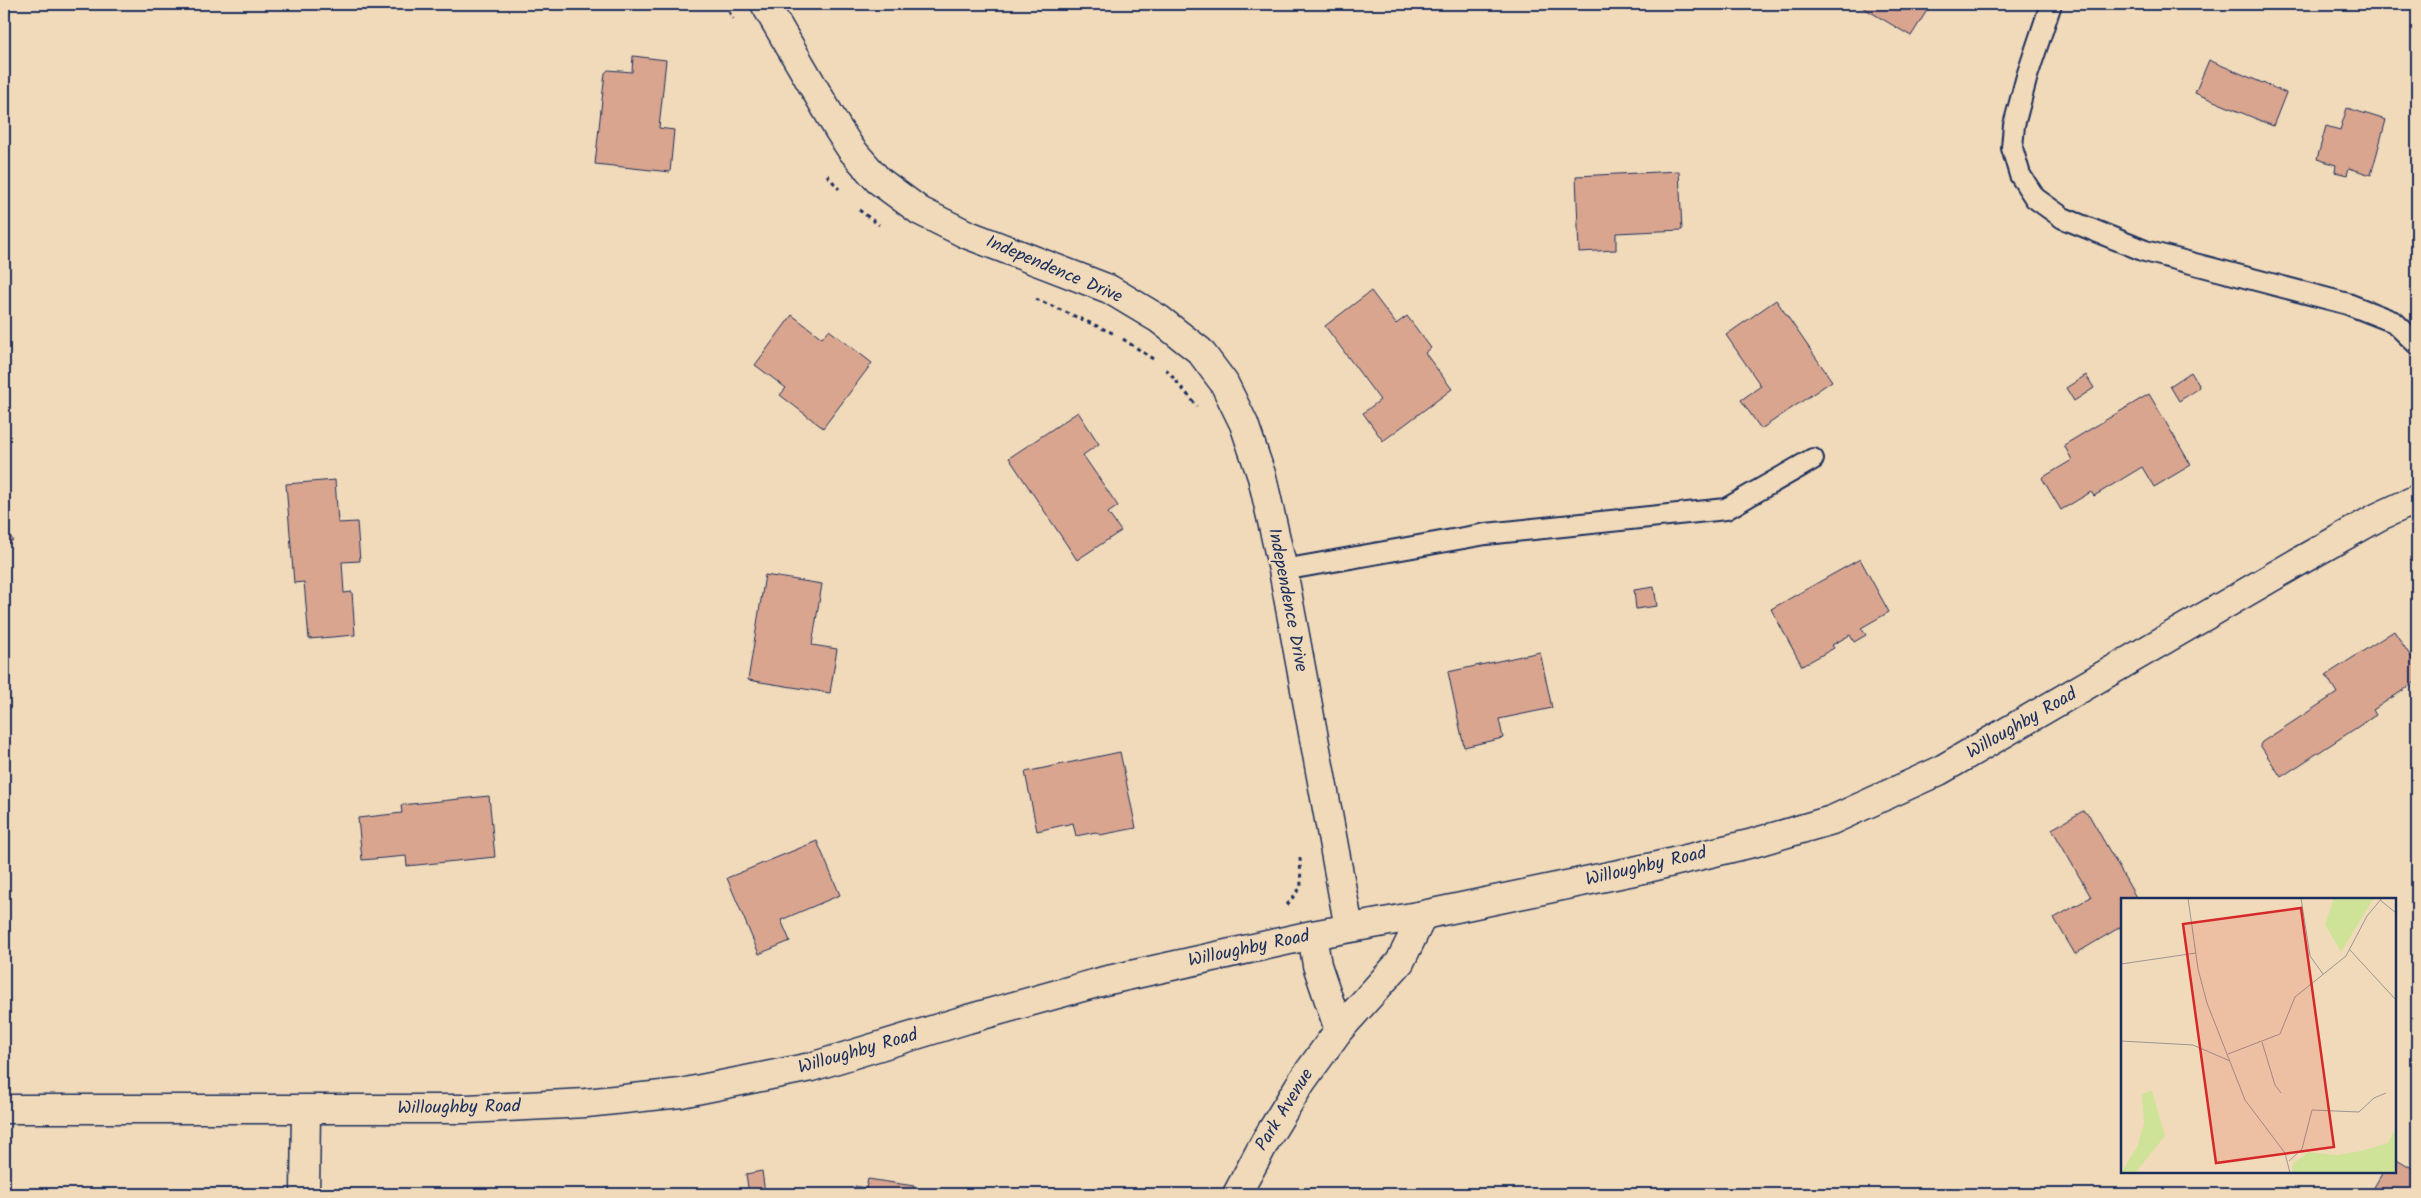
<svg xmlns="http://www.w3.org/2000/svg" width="2421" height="1198" viewBox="0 0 2421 1198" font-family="Kalam,sans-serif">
  <rect width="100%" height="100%" fill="#f1dab9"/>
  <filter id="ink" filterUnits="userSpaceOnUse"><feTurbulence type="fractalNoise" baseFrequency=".02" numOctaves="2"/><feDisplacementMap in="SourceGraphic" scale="10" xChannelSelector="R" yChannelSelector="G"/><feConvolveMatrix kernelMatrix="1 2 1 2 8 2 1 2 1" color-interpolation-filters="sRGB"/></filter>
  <g filter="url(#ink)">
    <path fill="#d9a58f" stroke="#1b2f5e" d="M1857,4H1931L1911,36Z
      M633,56L666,60L659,128L674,130L670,172L595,164L605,73L608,70L632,72Z
      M2209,60L2286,93L2273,126L2195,93Z
      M2347,108L2386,120L2371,175L2349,168L2347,175L2335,172L2336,165L2317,159L2326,126L2340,130Z
      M1679,171L1682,230L1616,233V250L1579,252L1576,176Z
      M1371,291L1396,324L1407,316L1431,348L1425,353L1452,389L1383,441L1363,413L1380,400L1325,326Z
      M1776,300L1832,381L1761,429L1741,400L1761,386L1726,335Z
      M792,315L822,338L829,330L872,363L823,428L780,395L786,388L755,365Z
      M2191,372L2199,385L2198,389L2179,401L2170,386Z
      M2086,375L2094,388L2074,401L2066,388Z
      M2149,394L2191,465L2154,487L2142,467L2094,496L2091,492L2061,510L2042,478L2072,460L2064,445Z
      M1078,412L1099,444L1083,455L1118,506L1108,513L1121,531L1077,560L1009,458Z
      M335,480L338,523L357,522L360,561L342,562L344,593L352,592L355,635L309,639L304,582L294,583L286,484Z
      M4,528L13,540L4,547Z
      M1860,559L1889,612L1861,628L1866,635L1854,642L1850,635L1832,645L1834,648L1802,666L1771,609Z
      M765,575L822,584L812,645L837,649L830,693L748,680Z
      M1654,587L1657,606L1636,609L1634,590Z
      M2394,631L2417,666V681L2373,710L2376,715L2281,777L2260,745L2262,742L2337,693L2326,675Z
      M1540,652L1552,708L1499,719L1503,738L1464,747L1448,672Z
      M1120,752L1136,828L1100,835L1096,832L1076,836L1073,823L1037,831L1025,772Z
      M489,796L495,857L407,866L406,856L362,860L358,818L402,813L401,805Z
      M2083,811L2089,815L2137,899H2122V926L2075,954L2054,918L2091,897L2052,829Z
      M817,841L840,895L781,920L790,941L759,954L727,878Z
      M2395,1158L2417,1171V1194H2370L2383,1172H2395Z
      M762,1171L765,1193L749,1194L746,1174Z
      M868,1179L914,1186L913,1194H854L855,1186L866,1188Z
      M116,1193H161V1194Z"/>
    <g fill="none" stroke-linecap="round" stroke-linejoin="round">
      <defs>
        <path id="service" d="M2051,4L2027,76L2014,125L2012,148L2020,175L2035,198L2063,218L2145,251L2348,304L2394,322L2417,344
          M1283,570L1486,534L1726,509L1813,459"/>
        <path id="minor" d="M765,4L838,129L851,149L878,180L920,211L966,234L1109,289L1159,319L1200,351L1224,383L1244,424L1262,477L1283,570L1349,928
          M1312,935L1317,965L1339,1030
          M4,1109H467L586,1103L681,1093L811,1067L968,1019L1104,981L1312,935L1423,915L1648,868L1753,843L1832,820L1939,771L2305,558L2378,517L2417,499
          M305,1194L306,1109
          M1237,1194L1266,1140L1302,1081L1339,1030L1400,962L1423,915"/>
      </defs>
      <use href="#service" stroke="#1b2f5e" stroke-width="24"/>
      <use href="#minor" stroke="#1b2f5e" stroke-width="31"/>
      <path stroke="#1b2f5e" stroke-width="3" stroke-dasharray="4 4" stroke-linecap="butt" d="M725,4L733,19
        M827,175L839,189
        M859,210L879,225
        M1036,299L1115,334
        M1123,339L1153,359
        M1166,369L1197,406
        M1287,905L1301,887L1300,856"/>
      <use href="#service" stroke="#f1dab9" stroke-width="20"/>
      <use href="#minor" stroke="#f1dab9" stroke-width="28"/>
    </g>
  </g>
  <g text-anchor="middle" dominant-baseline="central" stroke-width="5" stroke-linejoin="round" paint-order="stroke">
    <g font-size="18" fill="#1b2f5e" stroke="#f1dab9">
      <text transform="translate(1054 270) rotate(23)">Independence Drive</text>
      <text transform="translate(1287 600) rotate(79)">Independence Drive</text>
      <text transform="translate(2022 724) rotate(-30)">Willoughby Road</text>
      <text transform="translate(1646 867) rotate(-13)">Willoughby Road</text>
      <text transform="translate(1249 949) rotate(-12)">Willoughby Road</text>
      <text transform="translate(858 1052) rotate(-16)">Willoughby Road</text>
      <text transform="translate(459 1108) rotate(-1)">Willoughby Road</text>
      <text transform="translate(1285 1110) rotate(-58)">Park Avenue</text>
    </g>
  </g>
  <g transform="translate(2121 898)">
    <rect width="275" height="275" fill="#f1dab9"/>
    <path d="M213,0H253L220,54L204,26ZM31,193L44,238L14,275H0L17,247L23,225L21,196ZM275,230V275H171L172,266L187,254L216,257L240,253L267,245Z" fill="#cee398"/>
    <path fill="none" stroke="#9b9695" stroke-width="1" d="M67,0L77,71L86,105L124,202L164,255L169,275M180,0L189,58L202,76M259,2L275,15M229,52L275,102M0,66L75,55M0,143L72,147L109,163M141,144L154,187L160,195M107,156L159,136L174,99L225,58L246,18L261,0M168,263L181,251L191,212L238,214L253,200L265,195M63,275H79"/>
    <path fill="#d62828" fill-opacity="0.15" stroke="#d62828" stroke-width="2.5" d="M180,10L213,249L95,265L62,26Z"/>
    <rect width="275" height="275" fill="none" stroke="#1b2f5e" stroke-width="2.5"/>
  </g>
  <rect width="2421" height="1198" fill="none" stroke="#f1dab9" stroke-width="20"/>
  <rect x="10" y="10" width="2401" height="1178" fill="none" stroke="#1b2f5e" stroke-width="2" filter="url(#ink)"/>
</svg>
